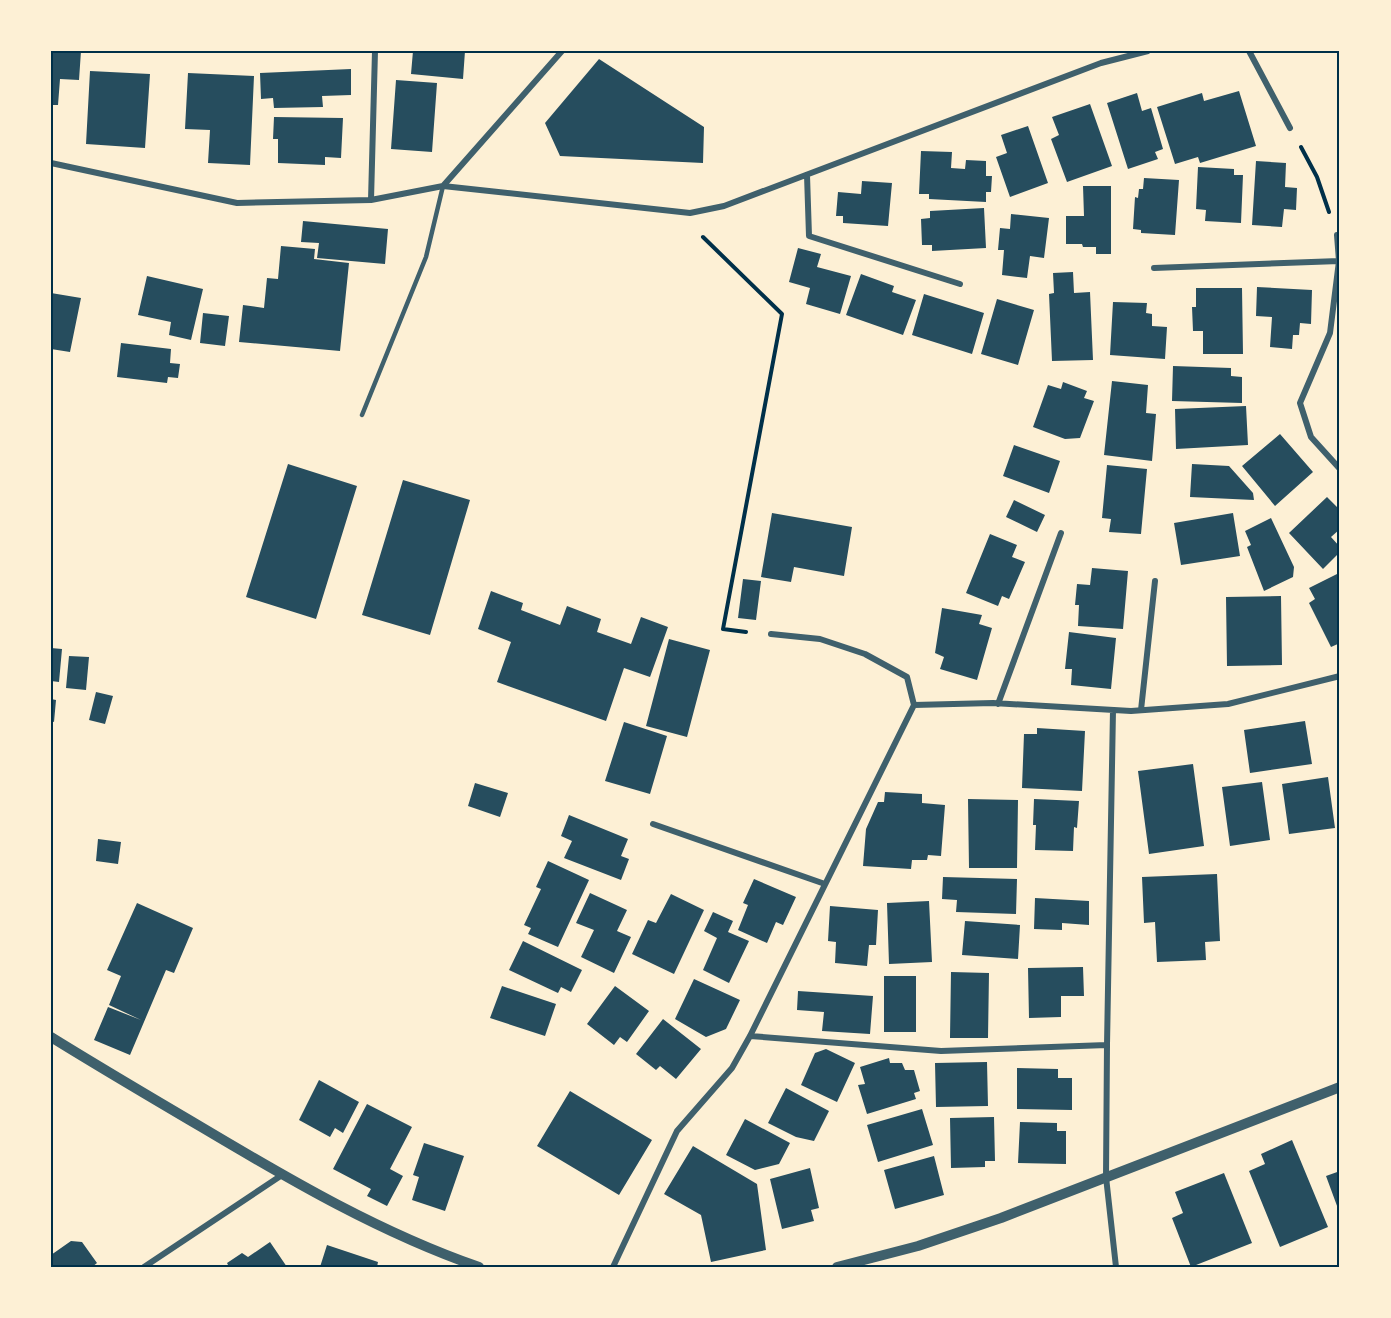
<svg xmlns="http://www.w3.org/2000/svg" width="1391" height="1318" viewBox="0 0 1391 1318" font-family="Quicksand,sans-serif">
  <rect width="100%" height="100%" fill="#fdf0d5"/>
  <path fill="#264d5e" d="M51,51H81L79,80L60,79L58,105H51Z
    M413,51H465L463,79L411,74Z
    M599,59L704,127L703,163L560,156L545,123Z
    M351,69V95L322,96L323,107L274,108L273,98L261,99L260,73Z
    M90,71L150,74L145,148L86,144Z
    M188,73L254,76L250,165L208,163L210,130L185,129Z
    M396,80L437,83L432,152L391,149Z
    M1239,91L1256,146L1200,163L1198,157L1175,164L1157,107L1202,93L1204,101Z
    M1137,93L1142,111L1151,108L1163,149L1155,152L1158,159L1128,169L1107,103Z
    M1090,104L1112,166L1067,182L1051,139L1059,135L1052,117Z
    M274,117L343,118L341,158L325,157V165L278,163V139H273Z
    M1028,126L1048,183L1010,197L996,157L1007,153L1001,135Z
    M921,151L952,152L951,168L965,169L966,160L986,161V176H992L991,192H986V202L929,199V194H919Z
    M1256,161L1286,163L1285,187L1297,188L1296,210L1284,209L1282,227L1252,225Z
    M1198,167L1234,169V175H1243L1241,223L1205,221L1206,210L1196,209Z
    M1144,178L1179,180L1175,235L1141,233V230L1133,229L1135,197L1138,198L1139,189H1143Z
    M862,181L892,183L888,226L843,223V216H836L838,192L861,194Z
    M1083,186H1111V254H1096V247H1083L1082,244H1066V216H1084Z
    M984,208L986,248L932,251V245H922L921,219L930,218V211Z
    M1011,214L1049,218L1044,258L1030,256L1027,278L1002,275L1004,250H998L1000,228L1010,229Z
    M303,221L388,229L385,264L317,258L319,243L301,242Z
    M281,246L315,249L314,259L349,263L340,351L239,342L243,305L264,308L267,278L278,279Z
    M798,248L821,254L817,267L851,276L840,314L806,304L810,288L789,282Z
    M1073,272L1074,293L1090,292L1093,360L1052,361L1049,294L1054,293L1053,273Z
    M861,274L894,286L892,292L916,300L903,335L846,315Z
    M147,276L203,289L191,340L169,335L171,322L138,315Z
    M1257,287L1312,290L1311,324L1300,323L1299,335H1293L1292,349L1270,347L1272,317L1256,316Z
    M1196,288H1242L1243,354H1203V331H1193L1192,307H1196Z
    M51,293L81,298L70,352L51,349Z
    M924,294L984,313L972,354L912,335Z
    M997,299L1034,310L1018,365L981,354Z
    M1113,302L1147,303L1146,313L1152,314V326L1167,327L1165,359L1110,355Z
    M203,313L229,316L225,346L200,343Z
    M121,343L171,349L170,363L180,364L178,378L168,377L167,383L117,377Z
    M1173,366L1231,368V376L1242,377V403L1172,401Z
    M1112,381L1148,385L1146,413L1156,414L1152,461L1104,455Z
    M1063,382L1087,391L1084,398L1094,401L1080,438L1065,439L1033,427L1048,385L1061,389Z
    M1246,406L1248,445L1176,449L1175,409Z
    M1280,434L1313,472L1275,506L1242,466Z
    M1014,445L1060,461L1049,493L1003,476Z
    M288,464L357,486L316,619L246,597Z
    M1192,464L1229,466L1253,493L1254,500L1190,497Z
    M1107,465L1147,469L1141,534L1109,532L1111,519L1102,518Z
    M403,480L470,500L430,635L362,615Z
    M1327,497L1340,510V529L1331,537L1340,547V552L1323,569L1289,533Z
    M1014,500L1045,515L1037,532L1006,517Z
    M772,513L852,527L844,576L794,567L791,582L761,577Z
    M1233,513L1240,556L1181,565L1174,523Z
    M1271,518L1294,567L1293,577L1264,591L1247,547L1251,545L1245,531Z
    M990,534L1017,545L1012,557L1025,562L1009,599L1002,596L998,606L966,593Z
    M1092,568L1128,571L1123,629L1078,626L1079,605H1075L1077,584L1090,585Z
    M1337,574L1340,580V643L1331,647L1309,603L1315,599L1309,588Z
    M743,579L761,581L756,620L738,618Z
    M491,591L523,603L521,610L560,625L567,606L601,619L597,632L631,644L641,617L668,627L650,677L624,668L606,721L497,682L511,642L478,629Z
    M1281,596L1282,665L1227,666L1226,597Z
    M942,608L982,615L979,624L992,628L977,680L940,669L944,657L935,653Z
    M1069,632L1116,638L1111,689L1071,685L1072,669H1065Z
    M669,639L710,650L687,737L646,726Z
    M51,648L62,649L59,682L51,681Z
    M69,656L89,657L86,690L66,688Z
    M96,692L113,696L105,724L89,720Z
    M51,699L56,700L54,722L51,721Z
    M1305,721L1312,764L1250,773L1244,730Z
    M624,722L667,736L650,794L605,781Z
    M1037,728L1085,731L1082,791L1022,788L1024,734H1037Z
    M1193,764L1204,846L1149,854L1138,771Z
    M1328,777L1335,828L1289,834L1282,784Z
    M1262,782L1270,840L1230,846L1222,787Z
    M475,783L508,793L500,817L468,806Z
    M885,792L922,794V803L945,805L941,856L928,855L927,860H912L911,869L863,866L866,829L878,802H884Z
    M968,799L1018,800L1017,868H969Z
    M1034,799L1079,801L1077,828L1074,827L1073,851L1035,850L1036,825H1033Z
    M569,815L628,839L621,856L629,859L621,880L564,858L572,841L561,836Z
    M98,839L121,842L118,864L96,861Z
    M548,861L589,880L558,947L528,934L531,928L524,925L541,889L536,887Z
    M1217,874L1220,941L1205,942L1206,960L1157,962L1155,922L1144,923L1142,877Z
    M943,877L1017,879L1016,914L956,912L957,900L942,899Z
    M754,879L796,897L783,925L776,922L767,943L738,930L748,905L743,903Z
    M590,893L627,910L617,931L631,937L614,973L581,957L594,930L576,923Z
    M671,894L704,910L674,974L632,954L648,920L656,923Z
    M1035,898L1089,901V925L1062,923V930L1034,929Z
    M929,901L932,962L889,964L887,903Z
    M137,903L193,928L174,973L166,970L130,1055L94,1040L108,1007L141,1020L109,1005L121,976L107,970Z
    M830,906L878,910L876,945H869L867,966L835,963L836,942L828,941Z
    M713,912L733,921L728,932L749,941L729,983L703,970L717,938L704,931Z
    M965,921L1020,925L1018,959L962,955Z
    M523,941L582,970L571,992L561,987L558,993L509,970Z
    M1083,967L1084,996H1061V1017L1029,1018L1028,968Z
    M951,972L989,973L988,1038H950Z
    M884,976H916V1032H884Z
    M694,979L740,1000L726,1029L706,1037L675,1019Z
    M502,986L556,1004L545,1036L490,1018Z
    M615,986L649,1011L627,1042L620,1037L614,1045L587,1024Z
    M798,991L873,996L870,1034L822,1031L824,1012L797,1010Z
    M663,1019L701,1049L676,1079L660,1066L656,1070L636,1054Z
    M826,1049L855,1063L837,1102L801,1085L815,1053Z
    M889,1058L890,1063H902L905,1070H914L920,1091L914,1093L916,1099L867,1114L858,1085L865,1084L860,1067Z
    M987,1062L988,1106L936,1107L935,1063Z
    M1017,1068L1058,1069V1078H1072V1110L1017,1109Z
    M319,1080L359,1102L343,1133L335,1128L330,1137L299,1120Z
    M786,1088L829,1111L814,1141L796,1137L768,1123Z
    M570,1091L652,1140L619,1195L537,1146Z
    M367,1104L412,1127L390,1169L403,1176L387,1206L367,1196L371,1189L333,1169Z
    M922,1109L933,1145L878,1162L867,1125Z
    M994,1117L995,1161H985V1167L951,1168L950,1118Z
    M745,1119L790,1143L779,1164L755,1170L726,1155Z
    M1020,1122L1057,1123V1131H1066V1164L1018,1163Z
    M1292,1140L1328,1227L1280,1247L1249,1171L1265,1164L1261,1154Z
    M424,1143L464,1156L445,1211L412,1200L419,1177L413,1175Z
    M693,1146L757,1184L766,1250L711,1262L701,1215L664,1194Z
    M934,1156L944,1195L895,1209L884,1170Z
    M810,1168L819,1208L811,1210L814,1221L782,1229L770,1179Z
    M1340,1171V1214L1326,1176Z
    M1224,1173L1252,1243L1191,1267L1172,1218L1183,1213L1175,1192Z
    M71,1241L82,1242L97,1263L92,1267H51V1255Z
    M270,1242L287,1267H229L227,1263L242,1253L248,1257Z
    M327,1245L378,1262L377,1267H320Z"/>
  <g fill="none" stroke-linecap="round" stroke-linejoin="round">
    <path stroke="#003049" stroke-width="4" d="M1301,147L1317,177L1329,212
      M703,237L782,314L723,629L746,632"/>
    <path stroke="#3f606c" stroke-width="4.5" d="M362,415L426,257L443,186"/>
    <path stroke="#3f606c" stroke-width="6" d="M1249,51L1290,128
      M51,163L237,203L371,200L443,186L690,213L724,206L1101,63L1148,51
      M807,175L809,236L960,284
      M443,186L562,51
      M371,200L375,51
      M1337,235L1339,261L1330,333L1300,403L1311,437L1340,469
      M1154,268L1339,261
      M998,704L1061,533
      M914,705L993,703L1131,711L1228,704L1340,676
      M1113,710L1107,1045L1106,1177L1116,1267
      M1141,710L1155,581
      M653,824L825,884
      M750,1036L941,1051L1107,1045
      M144,1267L282,1175
      M613,1267L677,1131L732,1068L750,1036L914,705L907,677L865,654L820,639L771,634"/>
    <path stroke="#3f606c" stroke-width="10" d="M51,1037C101,1068 152,1098 203,1128C292,1181 381,1233 479,1267
      M837,1267L918,1246L1001,1218L1340,1087"/>
  </g>
  <rect width="1391" height="1318" fill="none" stroke="#fdf0d5" stroke-width="105"/>
  <rect x="52" y="52" width="1286" height="1214" fill="none" stroke="#003049" stroke-width="2"/>
</svg>
